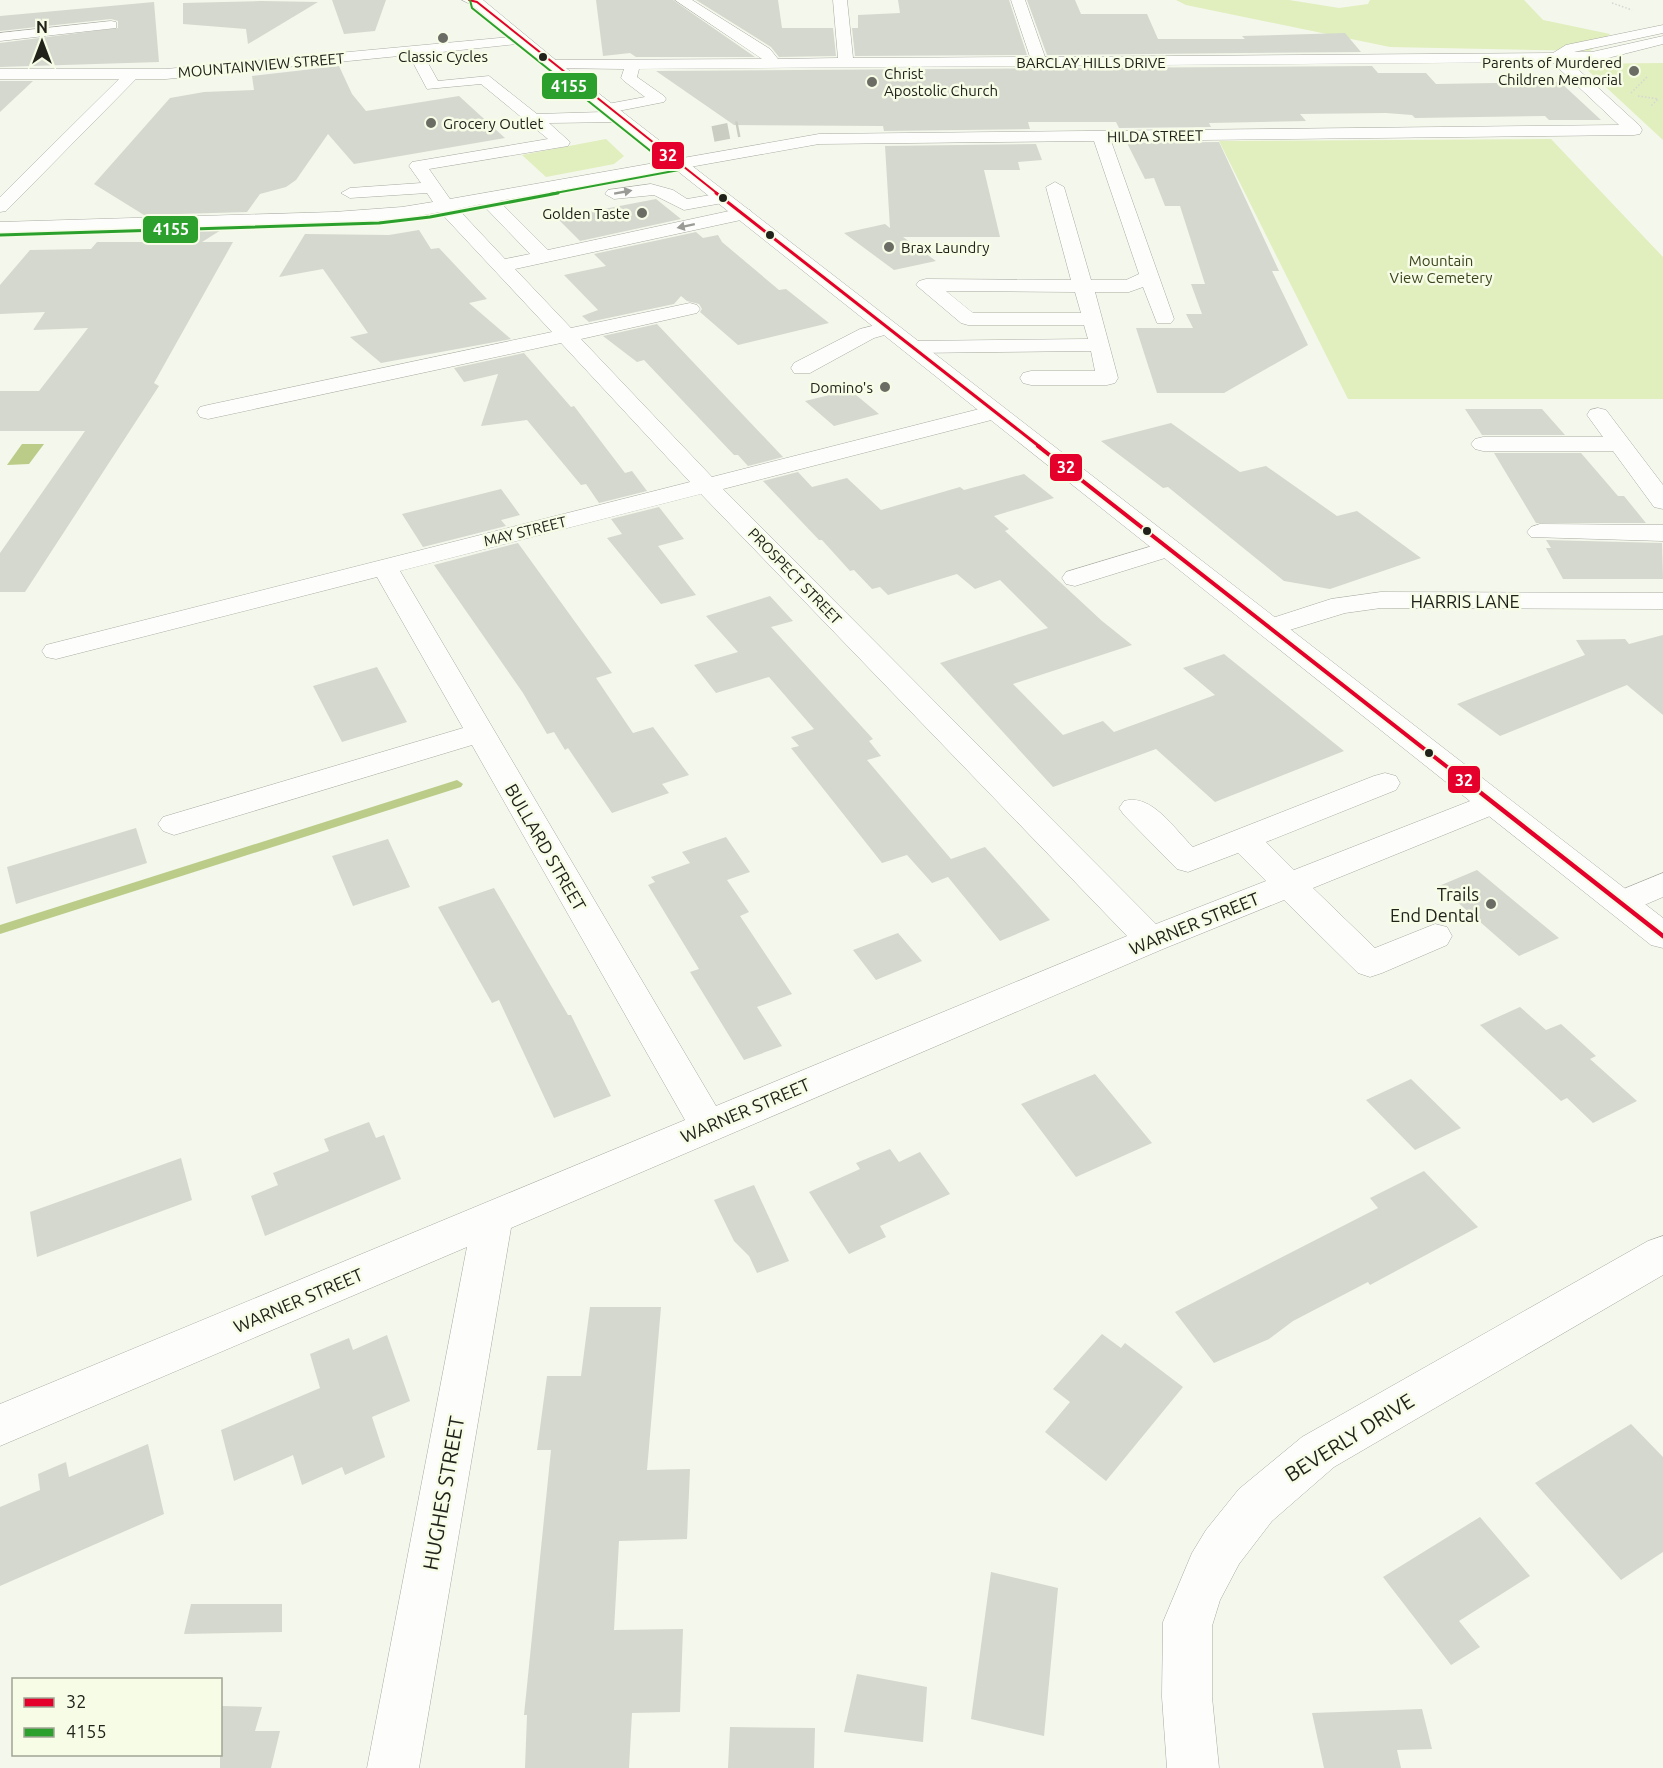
<svg xmlns="http://www.w3.org/2000/svg" width="1663" height="1768" viewBox="0 0 1663 1768" font-family="Ubuntu,sans-serif">
  <rect width="100%" height="100%" fill="#f4f7eb"/>
  <path fill="#e1eebd" d="M1176,0H1289L1339,8L1368,4L1370,0H1524L1543,20L1610,34L1590,51L1390,47L1186,5Z
    M1663,63V140L1581,64Z
    M606,139L624,156L614,164L546,177L522,155Z
    M1551,139L1663,257V399H1348L1219,141Z"/>
  <path fill="#bc8" d="M22,444H44L29,464L7,465Z"/>
  <g fill="none" stroke-linecap="round" stroke-linejoin="round">
    <path fill="#bc8" fill-rule="evenodd" d="M457,780L463,784L461,787L0,934V925Z"/>
  </g>
  <path fill="#d5d8ce" d="M332,0H386L375,31L344,34Z
    M596,0H673L755,57H636L630,53L603,56Z
    M696,0H778L782,28H833L836,56L779,57L771,47Z
    M898,0H1009L1027,55L855,56L852,28H858V15L900,13Z
    M1027,0H1075L1081,14H1147L1158,39H1245L1242,36L1345,33L1361,52L1047,55Z
    M261,1L318,2L248,44L246,29L183,24V3Z
    M154,2L159,62L0,67V43L118,28V21L111,19L0,31V16Z
    M339,66L352,94L366,111L459,96L505,138L354,164L328,134L296,180L286,187L260,194L247,212L144,215L94,184L170,98L204,92L254,90L252,76Z
    M1372,66L1378,73H1426L1436,84L1560,82L1601,120H1549L1545,116L1415,118L1412,115L1386,113L1300,114L1306,121L1209,123L1211,127L1119,128L1116,122H1028L1030,129L884,131L883,126L734,125L656,71Z
    M0,81H33L0,112Z
    M1219,142L1279,271H1272L1308,345L1224,393H1157L1136,328H1193L1186,314H1202L1191,284H1205L1180,206H1165L1154,178L1145,179L1127,143Z
    M1036,144L1042,160L1018,162L1020,170H984L1000,237H903L936,261L894,270L844,233L885,224L890,228L885,146Z
    M656,199L681,219L580,241L557,218Z
    M221,230L202,242H233L154,383L159,386L25,592H0V553L85,431H0V391H39L88,328L33,330L45,312L0,314V285L30,250L91,249L97,242H184L168,231Z
    M419,230L431,249L439,248L487,299L469,303L511,339L381,363L350,337L368,333L323,269L279,277L305,234L389,235Z
    M696,232L703,238L718,235L722,242L779,290L786,289L829,323L738,345L700,312L702,309L699,304L687,301L681,296L674,304L589,322L582,316L598,310L564,275L606,266L594,254Z
    M657,324L783,457L748,466L738,455H734L644,360L637,362L603,336Z
    M524,353L571,407L574,406L625,473L632,471L647,491L599,503L586,484L581,485L527,420L481,426L498,374L464,382L454,368Z
    M850,390L879,414L834,426L805,401Z
    M1465,409H1542L1565,435H1482Z
    M1171,423L1240,472L1266,466L1337,516L1357,511L1421,558L1330,589L1284,581L1168,487L1163,488L1101,441Z
    M1494,453H1581L1618,496H1624L1646,523H1536Z
    M798,472L812,487L847,478L881,510L960,487L964,490L1024,474L1054,498L994,516L1009,529L1005,531L1102,621L1132,645L1013,684L1063,735L1103,721L1114,732L1215,695L1183,668L1224,654L1344,751L1215,802L1156,749L1053,787L940,663L1048,628L1000,580L975,589L957,574L888,595L880,587L872,589L854,570L850,571L822,540H819L763,481Z
    M501,489L520,515L501,520L506,526L423,547L402,514Z
    M659,507L684,539L658,546L696,595L661,604L607,538L622,534L611,519Z
    M1546,540L1662,543L1663,579H1563L1546,548H1551Z
    M518,543L612,673L596,678L633,733L653,727L689,775L662,784L669,793L612,813L568,748L565,750L554,732L547,734L523,693L434,565Z
    M770,596L793,621L771,627L873,739L869,741L881,756L867,760L951,859L985,847L1050,920L1000,941L948,877L932,883L907,855L882,863L791,748L799,746L791,737L814,729L769,677L716,693L694,665L738,652L706,616Z
    M1663,635V715L1627,685L1500,736L1457,704L1585,655L1576,640L1625,639L1629,644Z
    M377,667L407,722L342,742L313,686Z
    M136,828L147,863L16,904L7,867Z
    M726,837L750,872L727,880L749,912L740,916L792,994L757,1007L782,1046L744,1060L690,972L699,969L648,885L655,882L651,877L690,863L682,852Z
    M388,839L410,887L353,906L332,856Z
    M1477,870L1507,895L1559,938L1519,956L1439,886Z
    M494,888L568,1015H571L611,1096L554,1118L499,1000L492,1003L438,907Z
    M898,933L922,961L876,980L853,950Z
    M1520,1007L1546,1030L1561,1024L1596,1056L1590,1059L1637,1101L1593,1123L1567,1098L1561,1101L1480,1025Z
    M1095,1074L1152,1143L1076,1177L1021,1104Z
    M1411,1079L1461,1128L1415,1150L1366,1100Z
    M369,1122L376,1138L384,1135L401,1179L265,1236L251,1196L278,1185L273,1173L329,1151L324,1139Z
    M890,1149L899,1162L920,1152L950,1194L880,1226L886,1237L849,1254L809,1192L860,1169L856,1163Z
    M181,1158L192,1200L37,1257L30,1212Z
    M1424,1171L1478,1227L1370,1285L1368,1282L1293,1321L1269,1339L1214,1363L1175,1312L1378,1208L1370,1198Z
    M754,1185L789,1261L757,1273L749,1256L734,1241L714,1200Z
    M590,1307H661L647,1470L690,1469L687,1539L619,1541L614,1630L683,1629L680,1712L632,1713L629,1768H525L527,1715H524L551,1450H537L547,1376H581Z
    M1102,1334L1121,1348L1125,1343L1183,1387L1106,1481L1045,1432L1070,1402L1053,1389Z
    M387,1335L410,1401L372,1417L385,1457L345,1475L342,1467L302,1485L293,1455L234,1481L221,1430L320,1388L310,1354L349,1338L353,1350Z
    M1631,1424L1663,1457V1552L1621,1580L1535,1483Z
    M148,1444L164,1514L0,1586V1507L40,1490L38,1474L66,1462L69,1477Z
    M1480,1517L1530,1576L1459,1621L1480,1647L1451,1665L1383,1577Z
    M991,1572L1058,1588L1044,1736L971,1719Z
    M191,1604H282V1632L184,1634Z
    M857,1674L927,1687L923,1742L844,1732Z
    M220,1706L262,1707L255,1731H280L271,1768H220Z
    M1422,1709L1432,1749L1397,1750L1401,1768H1324L1312,1713Z
    M730,1727L815,1728L814,1768H728Z"/>
  <g fill="none" stroke-linecap="round" stroke-linejoin="round">
    <path stroke="#cacdc1" stroke-width="16" stroke-dasharray="16 8" stroke-linecap="butt" d="M713,134L739,129"/>
    <defs>
      <path id="minor" d="M675,0H692L770,49L778,59L838,58L833,0H847L853,58L1030,57L1011,0H1025L1045,57L1553,53L1566,45L1663,25V33L1574,52H1592L1663,36V44L1592,62H1570L1640,126L1642,130L1640,134L1634,135L1111,141L1174,319L1171,323H1157L1143,287L1129,292H1095L1118,378L1115,383L1107,385H1031L1023,383L1020,378L1023,373L1031,371H1095L1091,351L913,353L905,352L902,347L905,342L913,341L1088,339L1084,325H968L961,323L916,285L919,281L926,279L1071,280L1046,187L1055,182L1064,187L1091,280H1126L1139,274L1094,141L819,144L499,201L548,250L743,208L750,210L752,214L750,218L515,269L571,328L690,303L697,305L700,309L697,313L581,339L712,477L995,405L1003,407L1006,412L1003,417L723,489L1156,924L1266,881L1238,853L1188,872L1177,869L1124,815L1119,808L1124,801C1152,793 1174,829 1193,847L1374,776L1385,773L1396,776L1400,783L1396,790L1266,842L1294,870L1483,796L1494,793L1505,796L1510,803L1505,810L1313,888L1375,948L1435,924L1447,927L1452,936L1447,945L1382,973L1370,977L1358,973L1284,900L1163,949L511,1228L419,1768H367L467,1247L0,1446V1404L685,1120L472,745L174,835L163,831L158,824L163,817L463,728L377,577L56,659L46,657L42,651L46,645L690,482L561,343L208,419L200,417L197,412L200,407L208,405L552,332L440,212L402,219L334,224L0,234V222L334,212L402,207L433,202L427,193L350,198L341,193L350,188L421,183L409,166L412,162L548,139L481,84L427,89L409,55L166,79H136L6,211L0,212V197L119,79H0V69H166L521,36L526,37L528,40L526,43L423,54L438,81L489,76L537,114L603,112L600,108L602,105L645,97L624,81L621,78L624,69L548,68L545,65L548,62L553,60L762,59ZM1552,62L1619,125L819,134L450,199L429,169L568,146L570,142L549,123L619,122L627,117L625,114L613,112L664,102L666,99L664,96L637,77L639,69ZM482,204L530,254L505,259L458,209ZM946,291L1075,292L1081,313H973ZM701,494L1127,936L716,1106L400,571Z
        M111,21L116,22V28L0,41V33Z
        M651,184L673,190L687,199L722,193L731,198L728,202L684,210L654,195L614,199L605,194L608,190Z
        M888,322L895,324L898,328L895,332L874,338L810,373H794L791,368L794,363L860,329Z
        M1598,408L1606,410L1663,485V509L1654,507L1613,451H1483L1475,449L1471,444L1475,439L1483,437H1603L1587,415L1590,410Z
        M1540,524L1663,525V541L1531,537L1527,532L1531,527Z
        M1169,541L1178,544L1182,549L1178,554L1075,586L1066,584L1062,578L1066,572Z
        M1381,592L1663,593V609L1381,608L1345,613L1270,636L1260,634L1256,628L1260,622L1331,599Z
        M1663,873V897L1621,915L1609,911L1604,903L1609,895Z
        M1663,1236V1275L1334,1467L1272,1521L1239,1564L1220,1600L1212,1626V1697L1219,1768H1167L1162,1697L1163,1622L1192,1553L1206,1530L1239,1489L1302,1437L1648,1241Z"/>
      <path id="major" d="M462,0H483L558,62L1663,918V948L1651,945L548,68L472,5Z"/>
    </defs>
    <use href="#minor" stroke="#a8aaa1" stroke-width="1"/>
    <use href="#major" stroke="#a8aaa1" stroke-width="1"/>
    <path stroke="#d5d7d3" stroke-width="1.5" stroke-dasharray="1.5 2" stroke-linecap="butt" d="M1612,3L1632,10
      M1631,93L1647,77
      M1638,96L1658,99L1650,107"/>
    <use href="#minor" fill="#fdfefc" fill-rule="evenodd"/>
    <use href="#major" fill="#fdfefc" fill-rule="evenodd"/>
    <defs>
      <path id="bus-1-far3" d="M469,0L477,2L718,194"/>
      <path id="bus-1-far2" d="M716,193L1040,447"/>
      <path id="bus-1-far1" d="M1038,446L1460,777"/>
      <path id="bus-1" d="M1458,775L1663,936"/>
      <path id="bus-2-far1" d="M470,0L472,8L673,169
        M550,194L679,170"/>
      <path id="bus-2" d="M0,235L379,223L430,217L558,193"/>
    </defs>
    <use href="#bus-1-far3" stroke="#f6fce6" stroke-width="4.5"/>
    <use href="#bus-1-far2" stroke="#f6fce6" stroke-width="6"/>
    <use href="#bus-1-far1" stroke="#f6fce6" stroke-width="8"/>
    <use href="#bus-1" stroke="#f6fce6" stroke-width="9"/>
    <use href="#bus-2-far1" stroke="#f6fce6" stroke-width="4.5"/>
    <use href="#bus-2" stroke="#f6fce6" stroke-width="6"/>
    <use href="#bus-1-far3" stroke="#e4002b" stroke-width="2"/>
    <use href="#bus-1-far2" stroke="#e4002b" stroke-width="3"/>
    <use href="#bus-1-far1" stroke="#e4002b" stroke-width="4"/>
    <use href="#bus-1" stroke="#e4002b" stroke-width="4.5"/>
    <use href="#bus-2-far1" stroke="#2ca02c" stroke-width="2"/>
    <use href="#bus-2" stroke="#2ca02c" stroke-width="3"/>
  </g>
  <defs><path id="oneway-solid" d="M-6-.8H1V-3.2L6.5 0L1 3.2V.8H-6Z" transform="scale(1.5)"/></defs>
  <g fill="#9a9b97">
    <use href="#oneway-solid" transform="translate(623 192) rotate(-10)"/>
    <use href="#oneway-solid" transform="translate(686 226) rotate(168)"/>
  </g>
  <g fill="#6b6d64" stroke="#f6fce6" stroke-width="2">
    <circle cx="443" cy="38" r="6"/>
    <circle cx="1634" cy="71" r="6"/>
    <circle cx="872" cy="82" r="6"/>
    <circle cx="431" cy="123" r="6"/>
    <circle cx="642" cy="213" r="6"/>
    <circle cx="889" cy="247" r="6"/>
    <circle cx="885" cy="387" r="6"/>
    <circle cx="1491" cy="904" r="6"/>
  </g>
  <g fill="#21231b" stroke="#f6fce6" stroke-width="2">
    <circle cx="543" cy="57" r="5"/>
    <circle cx="723" cy="198" r="5"/>
    <circle cx="770" cy="235" r="5"/>
    <circle cx="1147" cy="531" r="5"/>
    <circle cx="1429" cy="753" r="5"/>
  </g>
  <g text-anchor="middle" dominant-baseline="central" stroke-width="5" stroke-linejoin="round" paint-order="stroke">
    <g font-size="15" fill="#21231b" stroke="#f6fce6" text-anchor="end">
      <text x="443" y="56" text-anchor="middle">Classic Cycles</text>
      <text x="1622" y="62">Parents of Murdered<tspan x="1622" dy="17">Children Memorial</tspan></text>
      <text x="884" y="73" text-anchor="start">Christ<tspan x="884" dy="17">Apostolic Church</tspan></text>
      <text x="443" y="123" text-anchor="start">Grocery Outlet</text>
      <text x="630" y="213">Golden Taste</text>
      <text x="901" y="247" text-anchor="start">Brax Laundry</text>
      <text x="873" y="387">Domino's</text>
    </g>
    <g font-size="15" fill="#21231b" stroke="#f6fce6">
      <text x="1091" y="62">BARCLAY HILLS DRIVE</text>
      <text transform="translate(261 65) rotate(-5)">MOUNTAINVIEW STREET</text>
      <text transform="translate(1155 136) rotate(-1)">HILDA STREET</text>
      <text transform="translate(525 531) rotate(-14)">MAY STREET</text>
      <text transform="translate(795 576) rotate(46)">PROSPECT STREET</text>
    </g>
    <g font-size="15" fill="#3a431c" stroke="#f6fce6">
      <text x="1441" y="260">Mountain<tspan x="1441" dy="17">View Cemetery</tspan></text>
    </g>
    <g font-size="18" fill="#21231b" stroke="#f6fce6">
      <text x="1465" y="601">HARRIS LANE</text>
      <text transform="translate(546 847) rotate(60)">BULLARD STREET</text>
      <text transform="translate(1194 923) rotate(-22)">WARNER STREET</text>
      <text transform="translate(745 1110) rotate(-23)">WARNER STREET</text>
      <text transform="translate(298 1300) rotate(-23)">WARNER STREET</text>
    </g>
    <g font-size="18" fill="#21231b" stroke="#f6fce6" text-anchor="end">
      <text x="1479" y="894">Trails<tspan x="1479" dy="21">End Dental</tspan></text>
    </g>
    <g font-size="21" fill="#21231b" stroke="#f6fce6">
      <text transform="translate(1349 1437) rotate(-32)">BEVERLY DRIVE</text>
      <text transform="translate(443 1493) rotate(-80)">HUGHES STREET</text>
    </g>
  </g>
  <g stroke="#f6fce6" stroke-width="2">
    <rect x="541" y="72" width="57" height="28" rx="6" fill="#2ca02c"/>
    <rect x="651" y="141" width="34" height="29" rx="6" fill="#e4002b"/>
    <rect x="142" y="215" width="57" height="29" rx="6" fill="#2ca02c"/>
    <rect x="1049" y="453" width="34" height="29" rx="6" fill="#e4002b"/>
    <rect x="1447" y="765" width="34" height="29" rx="6" fill="#e4002b"/>
  </g>
  <g font-size="16" text-anchor="middle" font-weight="bold" fill="#fff">
    <text x="569" y="92">4155</text>
    <text x="668" y="161">32</text>
    <text x="171" y="235">4155</text>
    <text x="1066" y="473">32</text>
    <text x="1464" y="786">32</text>
  </g>
  <rect x="12" y="1678" width="210" height="78" fill="#f6fce6" stroke="#a1a595" stroke-width="1.5"/>
  <rect x="24" y="1698" width="30" height="9" fill="#e4002b" stroke="#a1a595" stroke-width="1.5"/>
  <text x="66" y="1708" font-size="18" fill="#21231b">32</text>
  <rect x="24" y="1728" width="30" height="9" fill="#2ca02c" stroke="#a1a595" stroke-width="1.5"/>
  <text x="66" y="1738" font-size="18" fill="#21231b">4155</text>
  <g transform="translate(42 42)" stroke="#f6fce6" stroke-width="4.5" paint-order="stroke">
  <path d="M0-4.5L10 22L0 15L-10 22Z" fill="#21231b"/>
  <text y="-9" font-size="16" font-weight="bold" text-anchor="middle" fill="#21231b">N</text>
  </g>
</svg>
